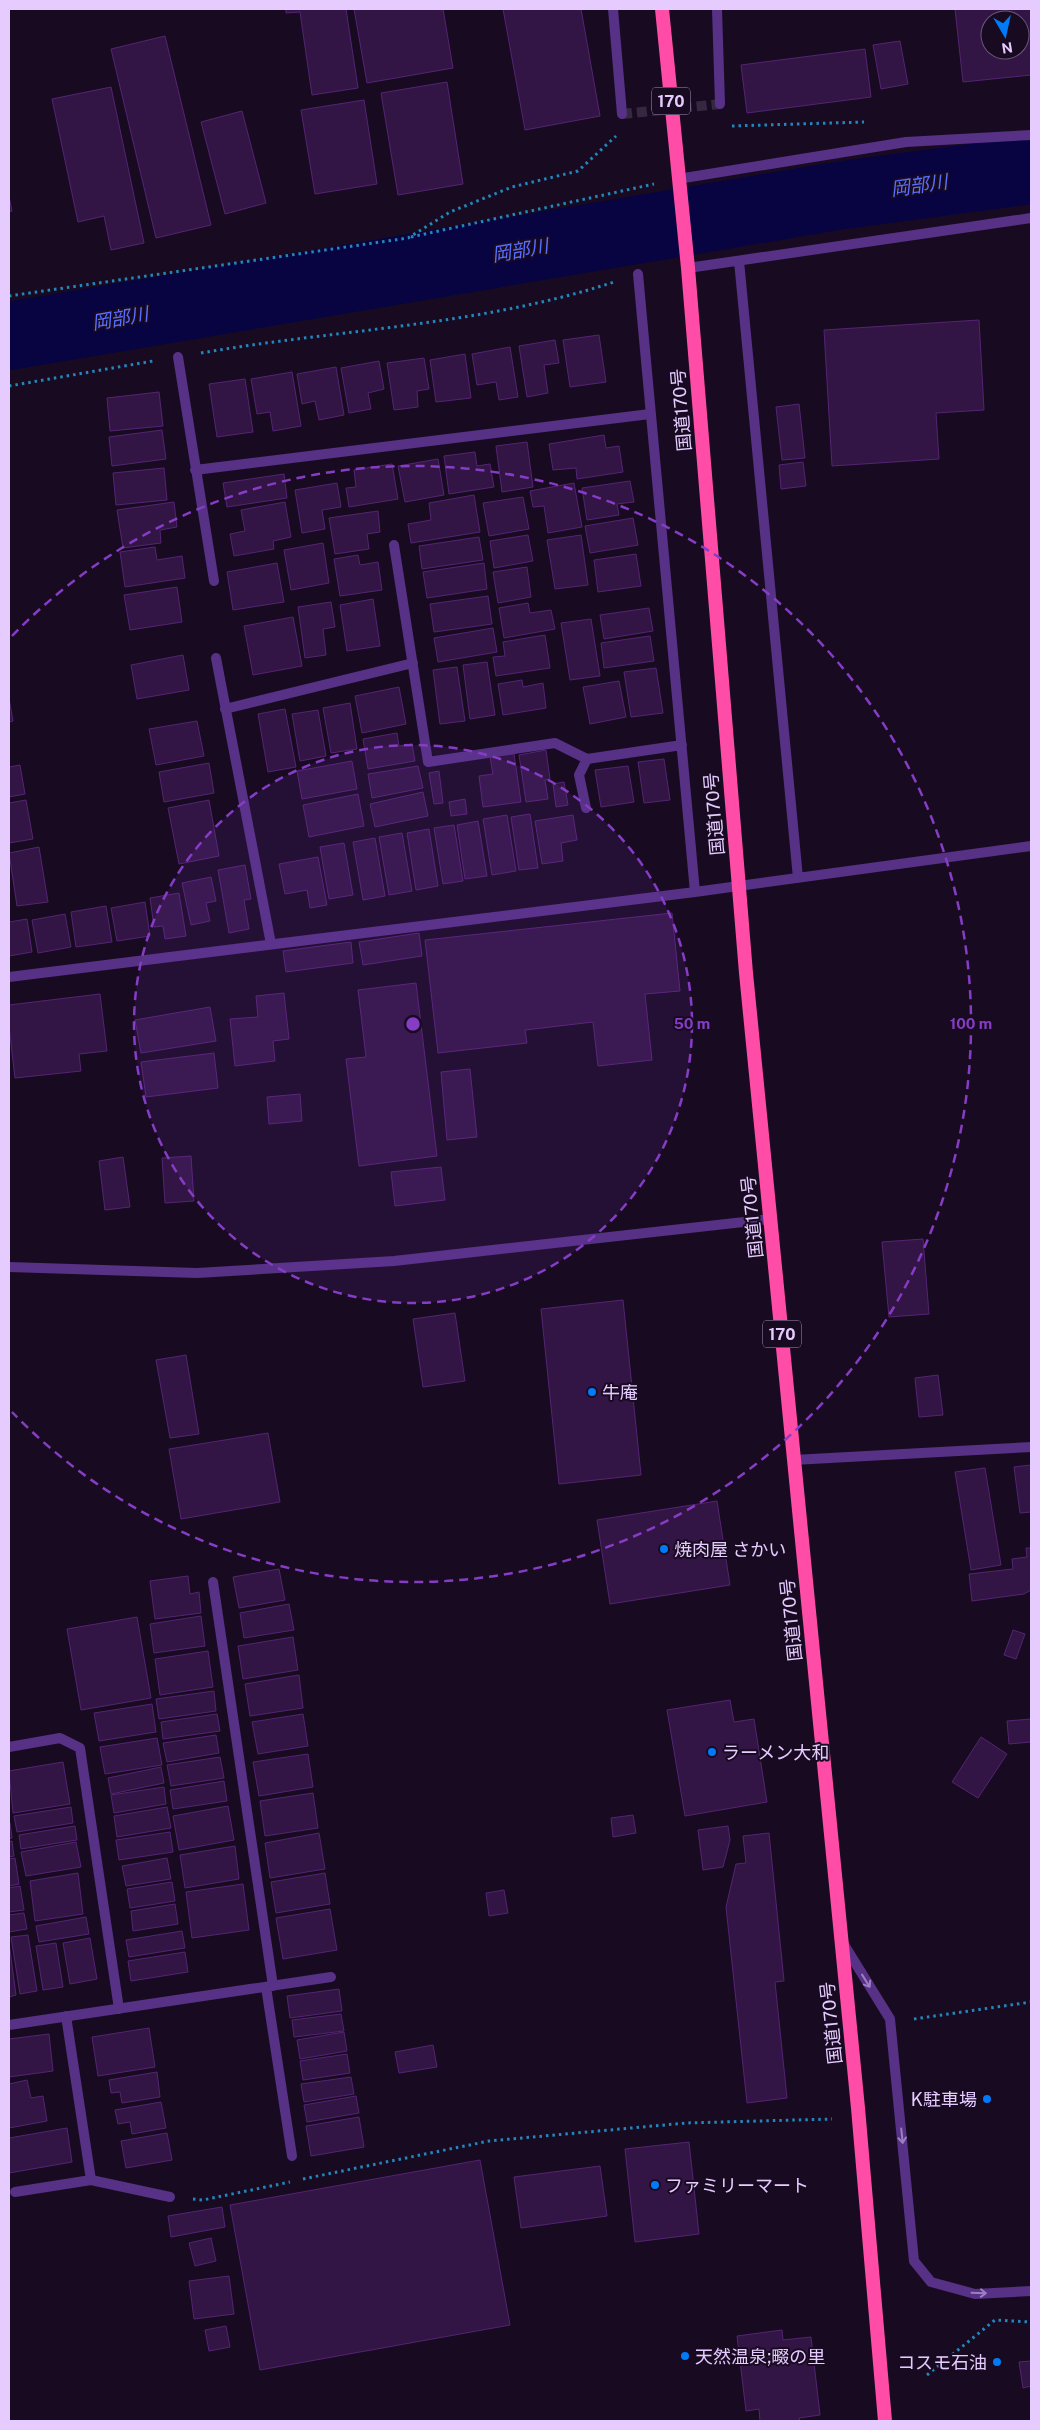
<svg xmlns="http://www.w3.org/2000/svg" width="1040" height="2430" viewBox="0 0 1040 2430" font-family="'Public Sans','Noto Sans JP',sans-serif">
  <rect width="100%" height="100%" fill="#180b21"/>
  <g fill="none" stroke-linecap="round" stroke-linejoin="round">
    <path stroke="#070441" stroke-width="68" d="M9,336L843,195L1031,170"/>
  </g>
  <path fill="#321544" stroke="#542473" fill-rule="evenodd" d="M286,9H346L358,88L312,95L300,12L286,13Z
    M354,9H443L453,68L367,83Z
    M503,9H581L600,116L525,130Z
    M955,9H1031V75L963,82ZM990,20H1020V50H990Z
    M165,36L211,225L156,238L111,49Z
    M900,41L908,84L881,89L873,45Z
    M865,49L871,97L747,113L741,65Z
    M447,82L463,184L398,195L381,93Z
    M111,87L144,243L111,250L104,216L78,222L52,99Z
    M364,100L377,184L315,194L301,110Z
    M242,111L266,203L225,214L201,122Z
    M9,196L12,211L9,212Z
    M979,320L984,410L936,413L939,459L832,466L824,330Z
    M599,335L606,382L570,387L563,340Z
    M555,340L559,363L544,365L548,393L527,397L519,346Z
    M510,347L518,397L499,400L496,382L477,385L472,354Z
    M465,354L471,398L436,402L430,360Z
    M424,358L429,389L417,391L418,407L394,410L387,363Z
    M379,361L384,389L368,393L371,409L349,413L341,368Z
    M336,367L344,415L319,420L315,401L302,404L297,374Z
    M292,372L301,426L273,431L270,412L257,414L251,379Z
    M245,379L253,432L217,437L209,384Z
    M159,392L163,426L110,431L107,398Z
    M799,404L805,458L782,460L776,407Z
    M162,430L166,459L112,466L109,437Z
    M604,435L606,448L619,446L623,472L577,479L576,468L553,470L549,444Z
    M527,442L533,487L502,492L496,446Z
    M475,452L477,466L490,464L494,487L449,494L444,456Z
    M438,459L444,495L405,502L398,466Z
    M803,462L806,486L781,489L779,465Z
    M392,464L398,499L349,507L346,488L356,487L354,470Z
    M164,468L167,500L116,505L113,473Z
    M284,474L287,498L227,507L223,483Z
    M630,481L634,502L617,504L619,515L587,520L582,488Z
    M337,483L341,507L322,510L325,529L302,533L295,490Z
    M574,483L582,527L548,533L544,506L533,507L530,491Z
    M474,495L480,532L411,543L408,524L431,520L429,503Z
    M523,497L529,529L489,536L483,503Z
    M174,502L177,527L160,530L161,543L123,548L117,510Z
    M285,502L291,537L273,541L274,549L234,556L230,534L245,531L241,510Z
    M378,511L380,532L367,534L369,549L335,554L329,518Z
    M633,518L638,545L590,553L585,526Z
    M528,535L533,561L494,568L490,541Z
    M581,535L588,585L555,589L547,540Z
    M479,537L483,560L422,569L419,546Z
    M323,543L329,583L291,590L284,550Z
    M155,547L157,560L182,556L185,578L125,587L120,552Z
    M636,554L641,586L598,592L594,560Z
    M358,555L360,565L378,562L382,590L340,596L334,559Z
    M277,563L284,602L233,610L227,572Z
    M484,563L487,589L427,598L423,572Z
    M527,567L531,597L498,603L493,572Z
    M177,587L182,622L130,630L124,595Z
    M488,596L492,624L434,632L430,604Z
    M373,599L380,646L347,651L340,605Z
    M331,602L335,627L323,629L326,655L305,658L298,607Z
    M528,603L530,613L551,610L555,629L504,638L499,608Z
    M649,608L653,631L604,639L600,615Z
    M293,617L302,666L253,675L244,626Z
    M591,619L600,676L570,680L561,623Z
    M493,628L497,652L438,662L434,638Z
    M545,635L550,668L496,676L493,657L505,656L503,642Z
    M650,636L654,661L604,668L601,643Z
    M183,655L189,690L137,699L131,665Z
    M487,662L495,715L470,719L463,665Z
    M457,667L465,721L440,724L433,670Z
    M656,668L663,713L631,717L624,672Z
    M522,680L523,687L543,683L546,708L503,715L498,684Z
    M619,681L626,717L590,724L583,687Z
    M399,687L406,724L362,733L355,696Z
    M9,698L13,721L9,722Z
    M350,703L357,749L331,753L323,708Z
    M285,709L296,767L268,772L258,714Z
    M318,710L326,756L300,761L292,714Z
    M197,721L204,756L156,765L149,729Z
    M397,733L399,746L412,744L415,761L368,769L363,739Z
    M546,750L550,779L545,780L548,799L526,802L519,755Z
    M514,754L521,802L483,807L479,776L493,774L490,757Z
    M664,759L670,800L644,803L638,762Z
    M352,761L357,789L302,799L297,771Z
    M209,763L214,793L164,802L159,772Z
    M20,765L25,794L9,797V767Z
    M418,766L423,788L372,798L368,774Z
    M628,766L634,802L601,807L595,770Z
    M439,771L443,803L434,804L429,773Z
    M564,782L568,805L556,807L553,784Z
    M423,792L428,816L375,827L370,804Z
    M358,794L364,826L309,837L303,805Z
    M465,799L467,814L451,816L449,802Z
    M26,800L33,839L9,843V803Z
    M209,800L219,856L179,864L168,808Z
    M530,814L538,868L519,870L511,817Z
    M507,815L516,871L492,875L483,819Z
    M573,815L577,840L561,843L563,861L542,864L535,821Z
    M478,821L487,876L465,879L457,825Z
    M454,825L463,881L443,884L434,828Z
    M429,829L438,886L416,890L407,833Z
    M402,833L412,891L389,895L379,837Z
    M375,838L385,896L363,900L353,842Z
    M344,843L353,895L329,899L320,847Z
    M39,847L48,902L17,906L9,853Z
    M318,857L327,905L310,908L307,890L285,894L279,864Z
    M245,865L251,899L244,900L249,929L229,933L218,870Z
    M211,877L216,901L206,903L210,921L191,925L182,883Z
    M179,893L186,936L165,939L163,926L154,927L150,898Z
    M145,902L150,936L117,941L111,908Z
    M106,906L112,942L76,947L71,912Z
    M672,913L680,991L645,994L652,1060L598,1066L593,1022L525,1030L527,1043L438,1053L425,940Z
    M65,914L71,947L38,953L32,920Z
    M27,919L32,952L9,956V922Z
    M419,933L422,956L363,965L359,942Z
    M351,942L353,963L286,972L283,951Z
    M416,983L437,1156L359,1166L346,1059L366,1057L358,990Z
    M284,993L289,1039L273,1041L275,1061L235,1066L230,1019L258,1017L256,996Z
    M100,994L107,1051L79,1054L81,1071L15,1078L9,1026V1005Z
    M210,1007L216,1041L141,1053L135,1020Z
    M214,1053L218,1088L146,1097L141,1062Z
    M470,1069L477,1137L447,1140L441,1072Z
    M300,1094L302,1121L269,1124L267,1097Z
    M191,1156L194,1201L165,1203L162,1158Z
    M123,1157L130,1207L105,1210L99,1161Z
    M441,1167L445,1200L395,1206L391,1172Z
    M923,1239L929,1314L889,1317L882,1242Z
    M623,1300L641,1475L559,1484L541,1309Z
    M455,1313L465,1381L423,1387L413,1319Z
    M186,1355L199,1434L170,1438L156,1360Z
    M938,1375L943,1415L919,1417L915,1378Z
    M268,1433L280,1502L181,1519L169,1449Z
    M1031,1465V1512L1020,1513L1014,1467Z
    M985,1468L1001,1565L971,1570L955,1472Z
    M717,1501L730,1585L610,1604L597,1520Z
    M1026,1548H1031V1590L1024,1594L972,1601L969,1574L1013,1569L1012,1559L1027,1557Z
    M279,1569L285,1600L239,1608L233,1577Z
    M188,1576L190,1594L199,1592L201,1613L155,1619L150,1581Z
    M289,1604L294,1630L244,1638L240,1613Z
    M201,1616L205,1646L154,1653L150,1624Z
    M137,1617L151,1698L81,1710L67,1629Z
    M1013,1630L1025,1634L1016,1659L1004,1655Z
    M293,1637L298,1670L243,1679L238,1646Z
    M208,1651L213,1687L160,1695L155,1659Z
    M299,1675L303,1708L250,1716L245,1684Z
    M214,1691L216,1711L159,1719L156,1699Z
    M730,1700L734,1722L754,1719L767,1802L685,1816L667,1710Z
    M152,1704L156,1732L99,1741L94,1713Z
    M217,1714L220,1731L163,1739L161,1722Z
    M303,1714L308,1746L258,1754L252,1722Z
    M1031,1719V1742L1009,1744L1007,1721Z
    M216,1735L219,1753L167,1762L163,1743Z
    M981,1737L1007,1754L978,1798L952,1782Z
    M157,1738L162,1765L105,1774L100,1747Z
    M308,1754L313,1787L259,1796L253,1762Z
    M220,1757L224,1778L171,1786L167,1765Z
    M63,1762L70,1804L13,1813L9,1771Z
    M161,1767L164,1783L111,1794L108,1778Z
    M224,1781L227,1801L173,1809L170,1790Z
    M164,1787L166,1804L114,1813L111,1795Z
    M313,1793L318,1828L265,1836L260,1801Z
    M228,1806L234,1840L179,1850L173,1816Z
    M71,1807L73,1823L17,1832L14,1816Z
    M167,1807L171,1828L117,1837L114,1816Z
    M633,1815L636,1833L613,1837L611,1818Z
    M10,1823L12,1838L9,1839V1824Z
    M75,1826L77,1840L21,1849L19,1835Z
    M728,1826L730,1840L723,1867L703,1870L698,1830Z
    M170,1832L173,1852L119,1860L116,1840Z
    M319,1833L325,1869L270,1878L265,1843Z
    M769,1833L784,1981L775,1982L787,2098L747,2103L726,1907L736,1864L746,1863L743,1836Z
    M12,1841L14,1856L9,1857V1842Z
    M76,1842L81,1867L26,1876L21,1852Z
    M235,1846L239,1879L185,1888L180,1855Z
    M15,1858L19,1884L9,1886V1859Z
    M167,1858L171,1879L126,1886L122,1866Z
    M78,1873L83,1914L35,1921L30,1881Z
    M325,1873L330,1904L276,1913L271,1882Z
    M172,1882L175,1901L130,1908L127,1889Z
    M243,1884L249,1930L192,1938L186,1892Z
    M20,1886L24,1910L9,1912V1888Z
    M504,1890L508,1913L489,1916L486,1893Z
    M175,1904L178,1924L133,1931L131,1911Z
    M330,1909L337,1950L283,1959L276,1918Z
    M24,1913L27,1929L9,1932V1915Z
    M86,1917L89,1934L39,1942L36,1926Z
    M182,1931L185,1948L129,1957L126,1940Z
    M28,1935L37,1991L20,1994L11,1937Z
    M90,1938L97,1979L70,1984L63,1943Z
    M9,1943L16,1995L9,1997Z
    M56,1943L63,1987L43,1990L36,1946Z
    M185,1952L188,1972L131,1981L128,1961Z
    M339,1989L342,2011L290,2018L287,1996Z
    M341,2014L344,2031L294,2037L292,2020Z
    M149,2028L155,2067L98,2076L92,2037Z
    M344,2032L347,2051L300,2059L297,2040Z
    M49,2034L53,2071L9,2077V2039Z
    M433,2045L437,2067L399,2073L395,2052Z
    M347,2054L350,2073L303,2080L300,2061Z
    M157,2072L160,2097L122,2103L120,2092L111,2093L109,2080Z
    M351,2077L354,2094L304,2102L301,2084Z
    M27,2080L31,2098L43,2096L47,2121L9,2128V2084Z
    M356,2096L359,2113L307,2122L304,2105Z
    M161,2102L166,2128L132,2134L130,2122L118,2124L115,2110Z
    M359,2117L364,2147L311,2156L306,2126Z
    M67,2128L72,2162L9,2173V2138Z
    M167,2133L172,2160L126,2168L121,2141Z
    M689,2142L699,2234L635,2242L625,2149Z
    M480,2160L510,2325L260,2370L230,2205Z
    M600,2166L607,2216L521,2228L514,2177Z
    M222,2207L225,2227L171,2237L168,2216Z
    M211,2238L216,2261L195,2266L189,2243Z
    M229,2276L234,2314L194,2319L189,2281Z
    M226,2326L230,2347L209,2351L205,2330Z
    M782,2330L783,2340L811,2337L820,2415L799,2418L800,2421H760L759,2409L746,2411L737,2336Z
    M1031,2361V2386L1023,2388L1019,2362Z"/>
  <g fill="none" stroke-linecap="round" stroke-linejoin="round">
    <path stroke="#372842" stroke-width="10" stroke-dasharray="10 5" stroke-linecap="butt" d="M622,114L720,104"/>
    <path stroke="#2187bd" stroke-width="3" stroke-dasharray="2.5 4" stroke-linecap="butt" d="M732,126L864,122
      M411,237L654,184
      M9,296L408,238L450,212L512,187L578,171L616,136
      M201,353C339,329 480,326 614,282
      M9,386L153,361
      M914,2019L1031,2002
      M303,2179L489,2141L686,2123L832,2119
      M193,2199L203,2200L290,2182
      M927,2375L995,2320L1031,2322"/>
    <path stroke="#563185" stroke-width="10" d="M178,357L214,581
      M195,470L650,414
      M586,808L579,775L587,759
      M213,1582L273,1986
      M9,1747L60,1738L80,1748L119,2009
      M266,1987L292,2156
      M66,2016L91,2180
      M9,2025L331,1977
      M15,2192L91,2180L170,2197"/>
    <path stroke="#563185" stroke-width="10" d="M613,9L622,114
      M717,9L720,104
      M678,179L906,142L1031,135
      M739,261L798,878
      M688,268L1031,218
      M638,274L695,892
      M394,545L428,762L555,743L587,759L682,745
      M216,658L271,944
      M225,709L413,663
      M9,977L695,892L1031,846
      M793,1460L1031,1447
      M843,1943L890,2019L914,2261L931,2282L975,2294L1031,2291"/>
    <path stroke="#563185" stroke-width="10" d="M9,1267L197,1273L394,1261L771,1219"/>
    <path stroke="#ff4ca7" stroke-width="14" d="M662,9L688,268L746,973L858,2108L885,2421"/>
  </g>
  <defs><path id="oneway-shaft" d="M-6 0H5M1.5-3L5.5 0L1.5 3" fill="none" stroke-width="1.6" stroke-linecap="round" stroke-linejoin="round" transform="scale(1.25)"/></defs>
  <g stroke="#9e7ec2">
    <use href="#oneway-shaft" transform="translate(866 1981) rotate(58)"/>
    <use href="#oneway-shaft" transform="translate(902 2136) rotate(84)"/>
    <use href="#oneway-shaft" transform="translate(979 2293) rotate(2)"/>
  </g>
  <circle cx="413" cy="1024" r="279" fill="#863cc5" fill-opacity=".12"/>
  <g fill="none" stroke="#863cc5" stroke-width="2.5" stroke-dasharray="9 6">
    <circle cx="413" cy="1024" r="279"/>
    <path d="M12 636A558 558 0 1 1 12 1412"/>
  </g>
  <g fill="#007af6" stroke="#180b21" stroke-width="2">
    <circle cx="592" cy="1392" r="5"/>
    <circle cx="664" cy="1549" r="5"/>
    <circle cx="712" cy="1752" r="5"/>
    <circle cx="987" cy="2099" r="5"/>
    <circle cx="655" cy="2185" r="5"/>
    <circle cx="685" cy="2356" r="5"/>
    <circle cx="997" cy="2362" r="5"/>
  </g>
  <g text-anchor="middle" dominant-baseline="central" stroke-width="4" stroke-linejoin="round" paint-order="stroke">
    <g fill="#180b21" stroke="#a891bc" stroke-width="1">
      <rect x="652" y="87.5" width="38" height="27" rx="4"/>
      <rect x="763" y="1320.5" width="38" height="27" rx="4"/>
    </g>
    <g font-size="16" font-weight="bold" fill="#e6cbff">
      <text x="671" y="101">170</text>
      <text x="782" y="1334">170</text>
    </g>
    <g font-size="18" fill="#e6cbff" stroke="#180b21">
      <text transform="translate(681 410) rotate(-95)">国道170号</text>
      <text transform="translate(714 814) rotate(-95)">国道170号</text>
      <text transform="translate(752 1217) rotate(-96)">国道170号</text>
      <text transform="translate(791 1620) rotate(-96)">国道170号</text>
      <text transform="translate(831 2023) rotate(-96)">国道170号</text>
    </g>
    <g font-size="18" fill="#e6cbff" stroke="#180b21" text-anchor="start">
      <text x="602" y="1392">牛庵</text>
      <text x="674" y="1549">焼肉屋 さかい</text>
      <text x="722" y="1752">ラーメン大和</text>
      <text x="977" y="2099" text-anchor="end">K駐車場</text>
      <text x="665" y="2185">ファミリーマート</text>
      <text x="695" y="2356">天然温泉;畷の里</text>
      <text x="987" y="2362" text-anchor="end">コスモ石油</text>
    </g>
    <g font-size="19" font-style="italic" fill="#596fff" stroke="#180b21">
      <text transform="translate(919 185) rotate(-8)">岡部川</text>
      <text transform="translate(520 250) rotate(-10)">岡部川</text>
      <text transform="translate(120 318) rotate(-10)">岡部川</text>
    </g>
  </g>
  <circle cx="413" cy="1024" r="8" fill="#863cc5" stroke="#180b21" stroke-width="2.5"/>
  <g font-size="15" text-anchor="middle" font-weight="bold" fill="#863cc5" stroke="#180b21" stroke-width="4" stroke-linejoin="round" paint-order="stroke">
    <text x="692" y="1029">50 m</text>
    <text x="971" y="1029">100 m</text>
  </g>
  <rect width="1040" height="2430" fill="none" stroke="#e6cbff" stroke-width="20"/>
  <g transform="translate(1005 35) rotate(171)"><circle r="24" fill="#180b21" stroke="#6a587a"/>
  <path d="M0-4L9 19L0 12L-9 19Z" fill="#007af6"/>
  <text y="-8" font-size="14" font-weight="bold" text-anchor="middle" fill="#e6cbff">N</text>
  </g>
</svg>
